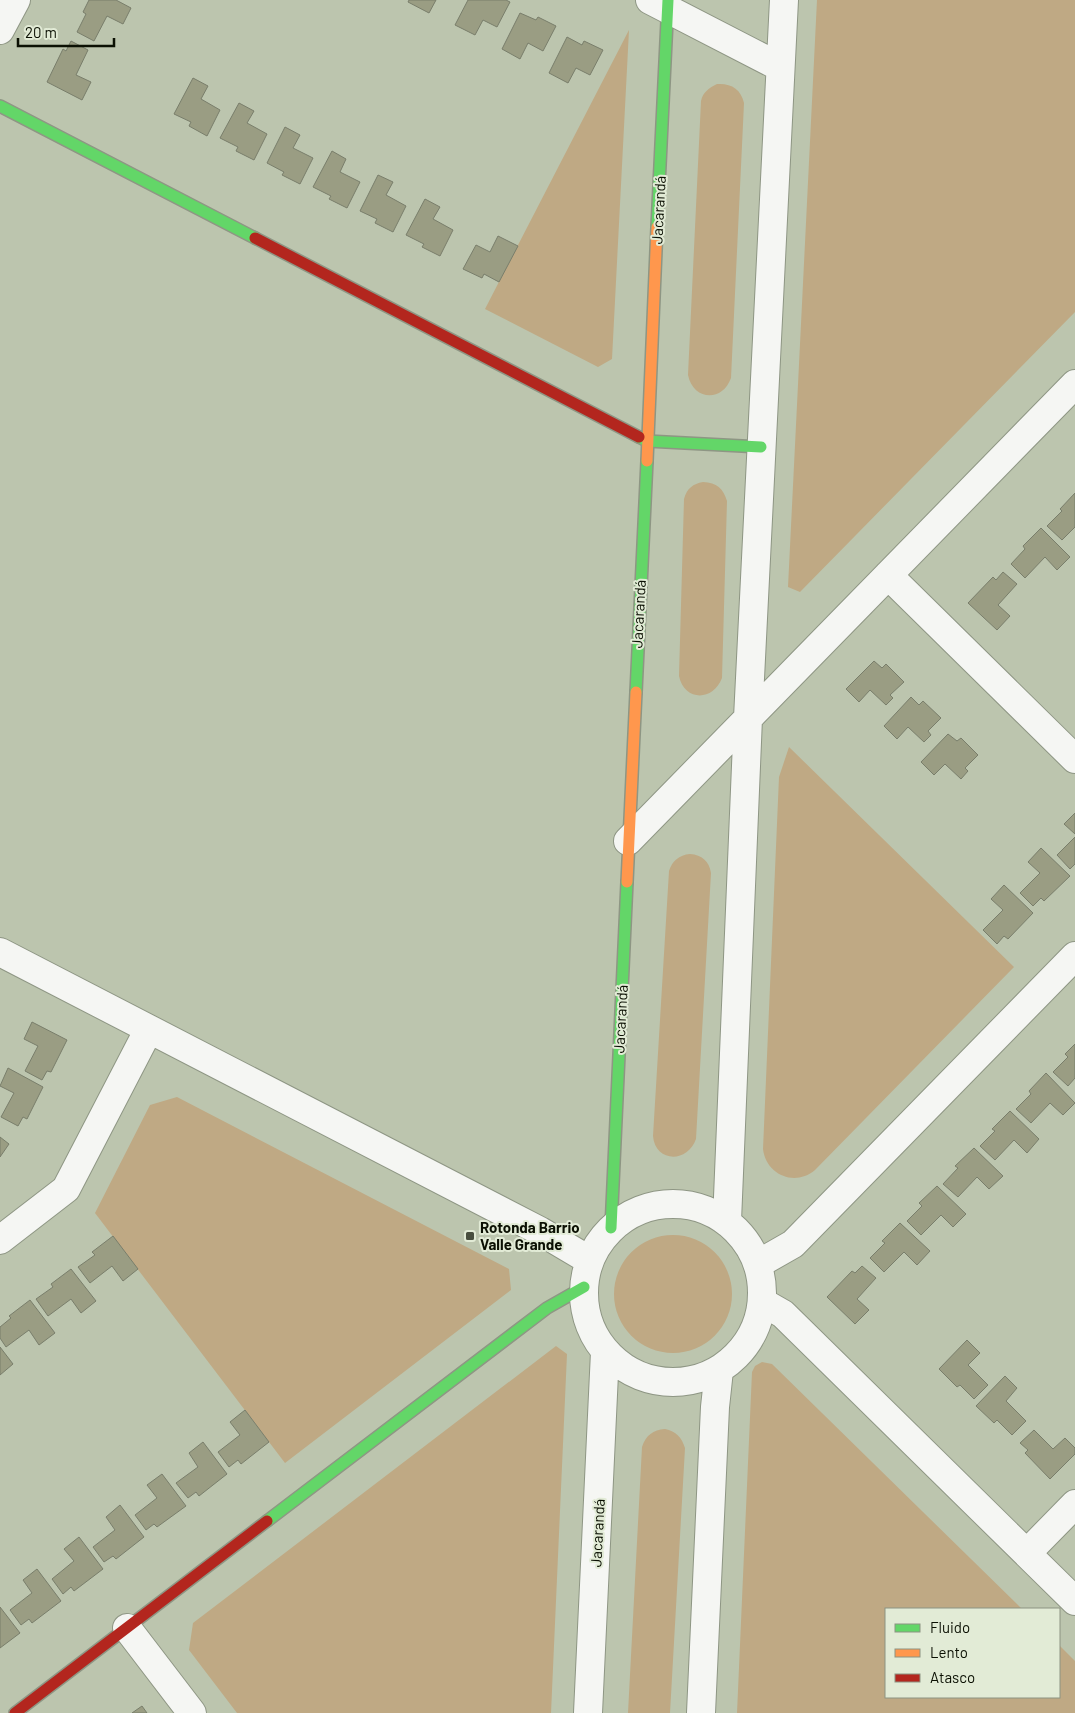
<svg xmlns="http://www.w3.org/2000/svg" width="1075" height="1713" viewBox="0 0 1075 1713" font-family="Barlow,sans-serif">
  <rect width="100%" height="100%" fill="#bcc5ae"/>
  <path fill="#bfa984" d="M817,0H1075V312L800,592L788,587Z
    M629,30L612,359L598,367L485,309Z
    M717,84C731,83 741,89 744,103L731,378C722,403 693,400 688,375L701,101C703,92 709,88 717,84Z
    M703,482C717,483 723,488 727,501L722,678C713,702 684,701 679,676L684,499C687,488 693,484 703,482Z
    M789,747L1014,967L815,1170C795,1187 766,1175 763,1149L779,777Z
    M690,854C702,855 709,861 711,873L696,1139C687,1164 655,1162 653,1136L669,871C672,861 679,855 690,854Z
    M177,1097L509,1269L511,1290L285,1463L95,1213L150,1105Z
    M614 1294a59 59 0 1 1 118 0a59 59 0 1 1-118 0Z
    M556,1346L567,1354L551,1713H237L189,1650L193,1623Z
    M762,1362L772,1364L1022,1609H886V1697H1059V1645L1075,1661V1713H737L752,1372L755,1366Z
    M665,1429C676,1431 682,1438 685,1448L670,1713H628L642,1447C646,1435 653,1430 665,1429Z"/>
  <path fill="#9a9d83" stroke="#797e6b" d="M89,0H116L131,8L123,24L107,16L94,41L77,32L86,14L83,12Z
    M409,0H436L429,13L408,2Z
    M468,0H506L510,2L497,27L483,20L475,35L455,25Z
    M520,13L536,20L538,17L556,26L543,51L528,43L520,59L502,49Z
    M567,37L582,45L584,41L603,50L590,75L576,68L568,83L549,73Z
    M71,41L88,50L76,75L91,82L82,100L47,82L63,49L66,51Z
    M193,78L208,86L201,99L220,110L207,136L189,126L191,122L174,114Z
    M239,103L254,111L247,123L267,134L254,160L236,151L238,147L220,138Z
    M285,127L300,135L293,148L313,158L300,184L282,175L284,172L267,163Z
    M332,151L346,159L340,172L360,182L347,208L329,199L331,196L313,187Z
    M378,175L393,182L386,195L406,206L393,232L375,223L377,219L360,211Z
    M425,199L440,207L433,219L453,230L440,256L422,247L424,244L406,235Z
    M498,236L518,246L499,282L484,274L482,278L463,269L476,245L490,252Z
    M1075,493V527L1062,540L1047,526L1062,511L1060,509Z
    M1041,528L1070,557L1057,570L1045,557L1025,578L1011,564L1025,549L1023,546Z
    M1003,572L1017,584L998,605L1010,616L997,630L968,603L993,577L996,580Z
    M874,661L882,668L886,664L904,682L890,695L893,698L886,705L870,690L859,702L846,689Z
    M911,697L919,705L923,701L941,718L928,731L931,735L924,742L908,727L897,739L884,726Z
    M948,734L957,741L961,738L978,755L965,768L968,771L961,779L945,764L934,775L921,762Z
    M1075,813V834L1064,824Z
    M1075,837V864L1070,869L1057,855Z
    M1041,848L1070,876L1044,901L1041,898L1033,906L1020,893L1040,873L1028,862Z
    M1004,885L1033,913L1008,939L1004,936L997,944L983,930L1003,910L991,899Z
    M32,1022L67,1040L51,1072L47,1071L42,1080L25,1071L38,1046L24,1039Z
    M1075,1044V1078L1068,1086L1053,1072L1068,1057L1065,1054Z
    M8,1068L43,1087L27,1119L23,1117L18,1126L1,1117L14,1093L0,1086Z
    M1046,1073L1075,1103L1063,1115L1050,1103L1031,1123L1016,1109L1031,1094L1029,1091Z
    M1010,1111L1039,1139L1027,1153L1014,1140L995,1160L980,1146L995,1131L992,1129Z
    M0,1137L9,1144L0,1157Z
    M974,1148L1003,1176L989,1189L977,1177L958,1197L943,1184L958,1168L955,1166Z
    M937,1186L966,1214L953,1227L941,1215L921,1235L907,1221L922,1206L919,1203Z
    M900,1223L930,1251L917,1265L904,1252L884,1272L870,1258L885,1243L882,1241Z
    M113,1236L138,1269L123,1281L112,1266L90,1283L78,1267L95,1255L92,1252Z
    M862,1266L876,1278L857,1299L869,1310L855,1324L827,1297L852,1271L855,1273Z
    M71,1269L96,1301L81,1313L71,1299L48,1316L36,1299L53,1287L51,1284Z
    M30,1300L55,1333L39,1345L29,1330L6,1347L0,1338V1327L11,1318L9,1316Z
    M967,1340L980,1353L968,1365L988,1385L974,1399L960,1385L957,1387L939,1369Z
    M0,1347L13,1364L0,1375Z
    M1005,1376L1017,1388L1006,1401L1026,1421L1012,1435L997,1420L994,1423L976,1406Z
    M245,1410L269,1442L241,1464L238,1460L229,1467L218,1452L240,1435L230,1422Z
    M1034,1430L1053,1449L1065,1438L1075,1448V1454L1050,1479L1025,1453L1028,1450L1020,1443Z
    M203,1442L227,1474L199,1496L196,1492L188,1498L176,1483L198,1467L189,1453Z
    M162,1474L186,1506L157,1527L154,1524L146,1530L135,1515L157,1498L147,1485Z
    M120,1505L144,1537L116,1559L113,1556L104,1562L93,1547L115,1530L106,1517Z
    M79,1537L103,1569L74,1591L71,1587L63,1594L52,1579L74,1561L64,1549Z
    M37,1569L61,1601L32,1623L29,1619L21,1625L10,1610L32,1593L23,1580Z
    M0,1607L20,1633L0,1648Z
    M142,1706L147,1713H132Z"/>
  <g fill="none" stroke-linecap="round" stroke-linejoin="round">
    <defs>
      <path id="street" d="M650,0L780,67
        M0,30L16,0
        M888,575L1075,759
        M628,841L1075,384
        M0,952L540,1231L589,1260
        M584 1293a89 89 0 1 1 178 0a89 89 0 1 1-178 0Z
        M727,1221L748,718L784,0
        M0,1240L66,1189L149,1029
        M758,1264L793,1244L1075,956
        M762,1302L783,1314L1075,1601
        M1027,1553L1075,1504
        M127,1628L192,1713
        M588,1713L605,1352
        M701,1713L715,1407L719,1370"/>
      <path id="fast" d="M0,106L255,238
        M657,227L668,0
        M639,437L647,441L761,447
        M636,692L647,461
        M611,1228L627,882
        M267,1521L547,1308L584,1287"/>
      <path id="slow" d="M647,461L657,227
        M627,882L636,692"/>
      <path id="jam" d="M255,238L639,437
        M15,1713L267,1521"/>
    </defs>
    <use href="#street" stroke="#8e9684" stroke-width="30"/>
    <use href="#fast" stroke="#8e9684" stroke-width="14"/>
    <use href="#slow" stroke="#8e9684" stroke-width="14"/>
    <use href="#jam" stroke="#8e9684" stroke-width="14"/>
    <use href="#street" stroke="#f5f6f3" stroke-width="28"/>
    <use href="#fast" stroke="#63d668" stroke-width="11"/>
    <use href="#slow" stroke="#ff974d" stroke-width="11"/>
    <use href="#jam" stroke="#b3261e" stroke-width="11"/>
  </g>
  <rect fill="#494f3f" stroke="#e2ebd6" stroke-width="2" x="465" y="1231" width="10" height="10" rx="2.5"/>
  <g text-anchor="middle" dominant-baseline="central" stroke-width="4" stroke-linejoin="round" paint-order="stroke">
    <g font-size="15" fill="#0b1003" stroke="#e2ebd6">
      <text transform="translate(658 210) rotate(-87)">Jacarandá</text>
      <text transform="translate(638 614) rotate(-87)">Jacarandá</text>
      <text transform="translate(620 1019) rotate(-87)">Jacarandá</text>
      <text transform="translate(597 1533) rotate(-87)">Jacarandá</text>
    </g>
    <g font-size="15" font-weight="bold" fill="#0b1003" stroke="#e2ebd6" text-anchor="start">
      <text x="480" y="1227">Rotonda Barrio<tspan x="480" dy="17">Valle Grande</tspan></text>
    </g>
  </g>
  <rect x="885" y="1608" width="175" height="90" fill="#e2ebd6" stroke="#8c9382"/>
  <rect x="895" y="1624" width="25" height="8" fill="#63d668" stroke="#8c9382"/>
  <text x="930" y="1633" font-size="15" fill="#0b1003">Fluido</text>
  <rect x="895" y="1649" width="25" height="8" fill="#ff974d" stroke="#8c9382"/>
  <text x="930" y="1658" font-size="15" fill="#0b1003">Lento</text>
  <rect x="895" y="1674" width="25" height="8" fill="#b3261e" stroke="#8c9382"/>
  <text x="930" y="1683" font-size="15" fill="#0b1003">Atasco</text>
  <path d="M18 38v8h96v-8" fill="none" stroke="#0b1003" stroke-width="2.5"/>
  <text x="25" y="38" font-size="15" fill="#0b1003" stroke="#e2ebd6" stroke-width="4" paint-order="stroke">20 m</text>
</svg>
